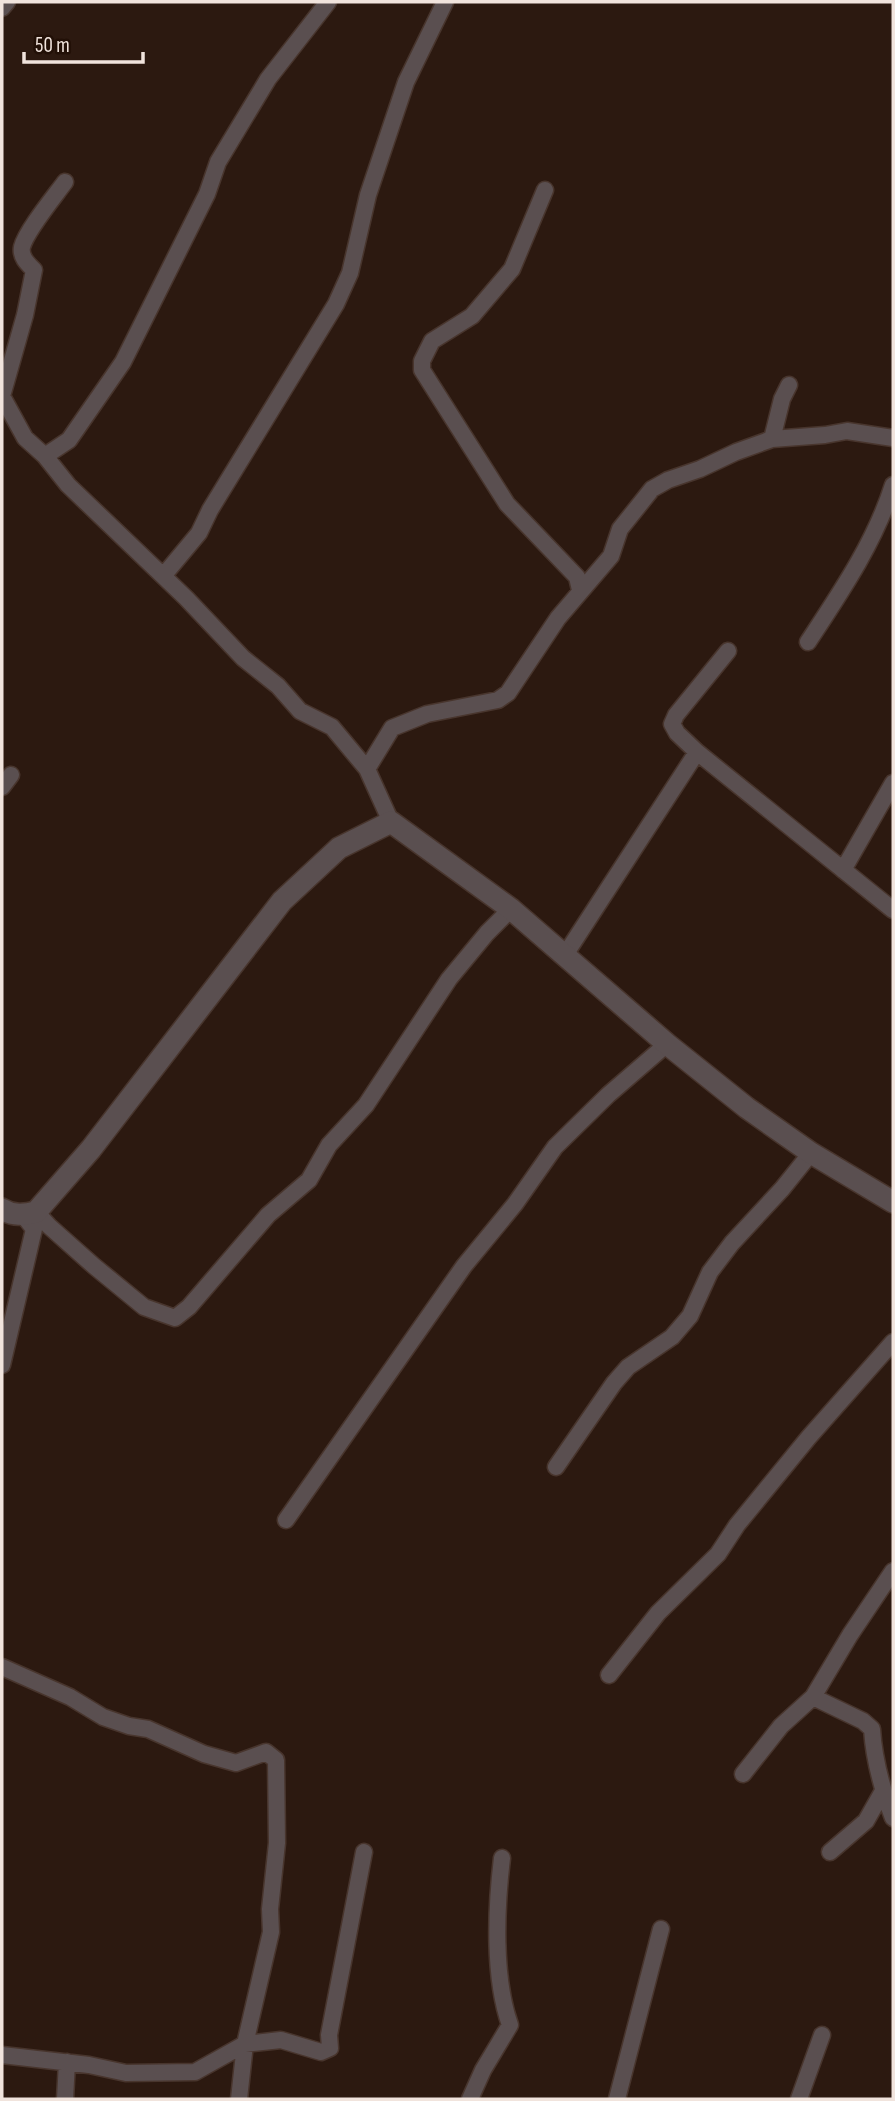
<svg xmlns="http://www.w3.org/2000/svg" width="895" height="2101" viewBox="0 0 895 2101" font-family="'Sofia Sans Condensed',sans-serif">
  <rect width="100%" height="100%" fill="#2c1910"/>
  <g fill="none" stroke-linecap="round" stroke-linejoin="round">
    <defs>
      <path id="minor" d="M2,8L7,2
        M545,190L512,269L472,316L432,341L422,361V370L507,504L577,577L580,590
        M2,396L25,438L45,456L68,485L186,598L243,658L278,686L300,711L332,727L367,769L391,822
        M2,396L25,315L34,270C28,264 20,257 22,247C26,231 54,197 65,182
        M772,439L782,399L789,385
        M45,456L69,440L123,362L207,194L218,162L268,79L328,2
        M164,575L199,533L210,510L336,304L350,273L368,195L406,82L445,2
        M808,642C841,592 875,542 893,485
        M728,651L676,715L672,724L677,733L697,752L893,910
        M367,769L392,728L427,714L498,700L508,693L558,618L611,556L620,529L652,489L668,480L700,469L736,452L772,439L825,435L847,431L893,438
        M2,787L11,775
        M843,870L893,783
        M565,955L697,752
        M36,1212L49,1226L94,1266L144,1307L175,1318L189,1307L268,1215L309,1180L329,1145L366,1105L449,979L487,933L511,909
        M2,1365L34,1229L23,1215
        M556,1467L614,1383L628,1367L672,1337L690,1316L710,1272L732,1243L782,1189L811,1153
        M286,1520L464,1266L515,1204L555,1147L608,1095L667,1044
        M2,1667L70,1697L103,1717L129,1726L148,1729L204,1754L236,1763L266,1752L276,1760L277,1843L270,1909L271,1932L245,2044L239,2099
        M609,1675L658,1613L718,1554L737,1525L809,1437L893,1342
        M813,1697L863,1721L872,1729C874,1761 882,1789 893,1818
        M743,1774L781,1726L813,1697L850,1635L893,1571
        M830,1852L866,1821L883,1791
        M2,2055L89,2065L126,2073L195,2072L245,2044L281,2040L321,2052L330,2048L329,2035L364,1852
        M65,2099L67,2062
        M470,2099L483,2070L510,2025C493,1977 496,1908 502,1858
        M617,2099L661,1929
        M799,2099L822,2035"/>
      <path id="tertiary" d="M2,1209C13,1216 24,1215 36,1212L91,1149L282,901L339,848L391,822L511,909L667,1044L747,1108L811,1153L893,1202"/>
    </defs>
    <use href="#minor" stroke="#48352d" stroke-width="19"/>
    <use href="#tertiary" stroke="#48352d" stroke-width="24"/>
    <use href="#minor" stroke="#5a4f50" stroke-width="16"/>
    <use href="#tertiary" stroke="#5a4f50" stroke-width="21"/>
  </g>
  <rect width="895" height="2101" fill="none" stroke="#f1e4dd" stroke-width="7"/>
  <path d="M24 52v10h119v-10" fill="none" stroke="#f1e4dd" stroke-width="3.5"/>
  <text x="35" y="52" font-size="21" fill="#f1e4dd" stroke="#221007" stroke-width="5" paint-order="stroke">50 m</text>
</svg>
